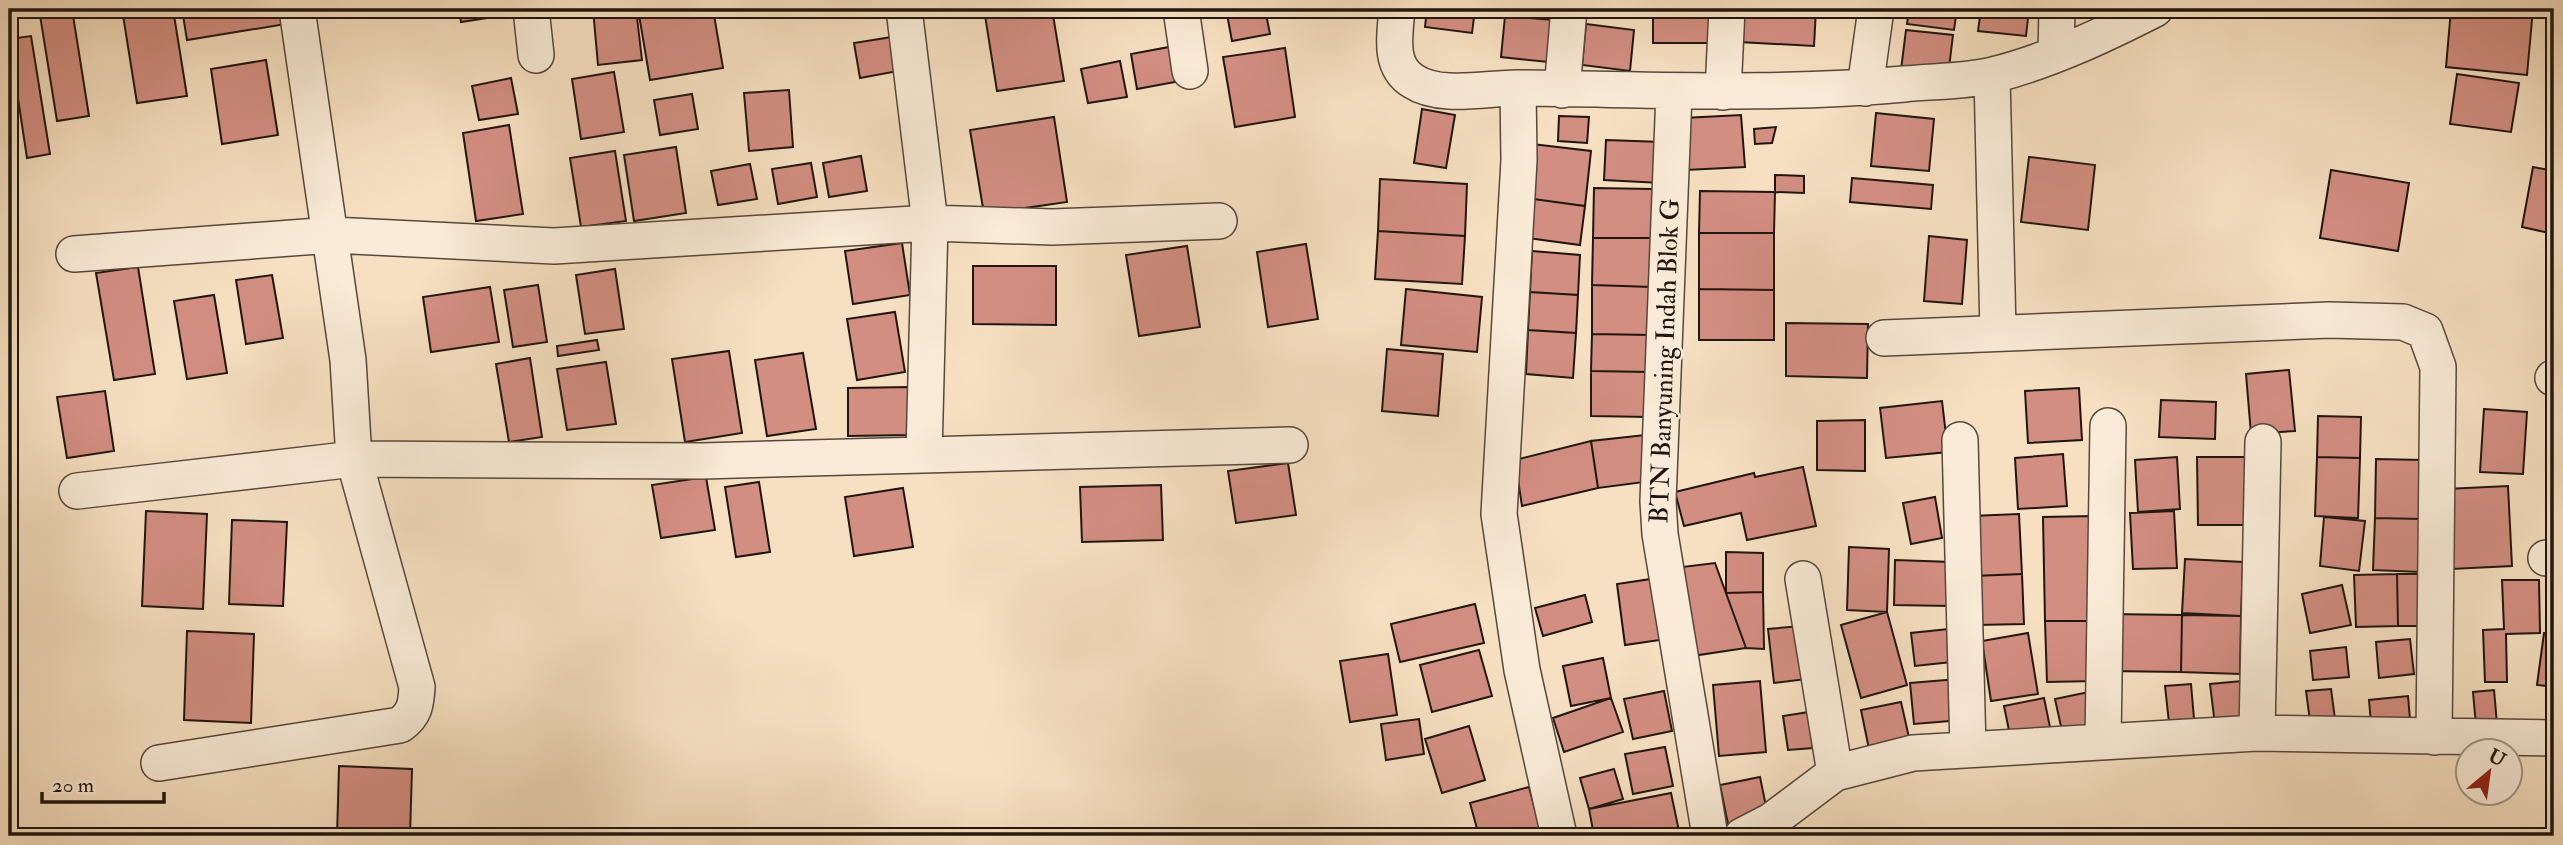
<svg xmlns="http://www.w3.org/2000/svg" width="2563" height="845" viewBox="0 0 2563 845" font-family="'IM FELL Double Pica',serif">
  <rect width="100%" height="100%" fill="#f6e0c1"/>
  <filter id="stains"><feTurbulence type="fractalNoise" baseFrequency=".00286" numOctaves="4"/><feColorMatrix values="0 0 0 0 .2 0 0 0 0 .09 0 0 0 0 .02 0 0 0 .5 -.17"/></filter>
  <radialGradient id="worn" r=".72"><stop offset=".6" stop-color="#630" stop-opacity="0"/><stop offset="1" stop-color="#630" stop-opacity=".3"/></radialGradient>
  <path fill="#d38e82" stroke="#21160f" stroke-width="2" d="M39,9H72L89,116L57,121Z
    M122,9H173L187,96L137,103Z
    M182,9H290L292,23L187,40Z
    M459,9H506L507,15L461,22Z
    M593,9H636L642,60L598,65Z
    M638,9H713L723,68L650,80Z
    M984,9H1052L1064,81L997,91Z
    M1226,9H1265L1270,34L1232,41Z
    M1427,9H1475L1472,33L1425,27Z
    M1653,9H1713V43H1653Z
    M1741,9H1816L1814,46L1739,42Z
    M1909,9H1957L1954,30L1907,24Z
    M1981,9H2029L2026,36L1978,31Z
    M2077,9H2125L2124,22L2076,16Z
    M2451,9H2533L2527,75L2446,67Z
    M1505,16L1553,20L1548,62L1501,57Z
    M1586,24L1634,30L1630,71L1582,65Z
    M1906,30L1953,35L1948,76L1901,70Z
    M31,36L50,154L27,158L9,39Z
    M892,37L898,71L860,78L854,43Z
    M1169,47L1175,82L1137,89L1131,54Z
    M1285,48L1295,117L1235,127L1223,57Z
    M266,60L278,135L222,144L211,69Z
    M1120,61L1127,97L1088,103L1081,69Z
    M614,72L624,132L581,139L572,79Z
    M2457,74L2519,83L2511,132L2450,124Z
    M511,78L518,114L479,120L472,86Z
    M789,90L793,147L749,151L744,93Z
    M692,94L698,129L660,135L654,100Z
    M1422,109L1455,115L1446,168L1414,163Z
    M1876,113L1934,119L1929,171L1871,166Z
    M1741,115L1745,167L1686,170L1683,118Z
    M1559,116L1589,117L1587,143L1558,141Z
    M1054,117L1067,202L984,214L970,130Z
    M509,125L523,214L476,221L463,133Z
    M1776,127L1772,143L1755,144L1754,129Z
    M1606,140L1662,142L1661,183L1604,180Z
    M1532,144L1591,151L1585,206L1526,198Z
    M676,147L686,213L634,221L624,155Z
    M615,151L626,221L581,227L570,158Z
    M861,156L867,191L829,197L823,163Z
    M2029,157L2095,165L2088,230L2021,222Z
    M811,163L817,197L778,204L772,169Z
    M750,164L757,199L718,205L711,171Z
    M2533,167L2554,171V234L2522,227Z
    M2331,170L2409,183L2398,251L2320,238Z
    M1775,175L1804,176V193L1775,192Z
    M1852,178L1933,185L1931,209L1850,202Z
    M1380,179L1467,184L1465,236L1378,231Z
    M1594,188L1653,189L1652,238H1593Z
    M1700,191L1775,192L1774,233H1699Z
    M1526,198L1585,206L1580,245L1521,237Z
    M1378,231L1465,236L1462,284L1375,279Z
    M1699,233H1774V290L1699,289Z
    M1929,236L1967,240L1962,304L1924,301Z
    M1593,238H1652V287L1592,285Z
    M902,243L910,295L853,304L845,251Z
    M1306,244L1318,319L1268,327L1257,252Z
    M1187,246L1200,327L1139,336L1126,255Z
    M1532,251L1580,255L1578,295L1530,292Z
    M973,266H1056V325L973,324Z
    M138,267L155,374L114,380L96,273Z
    M615,269L624,329L585,334L576,275Z
    M272,275L283,338L246,344L236,280Z
    M2554,277V318L2548,317Z
    M538,285L547,342L513,347L504,290Z
    M1592,285L1652,287L1651,335L1592,334Z
    M490,287L499,342L431,352L423,297Z
    M1406,289L1482,297L1477,352L1401,345Z
    M1699,289L1774,290V340H1699Z
    M1530,292L1578,295L1576,333L1528,330Z
    M214,295L227,373L187,379L174,301Z
    M895,312L905,372L857,380L847,319Z
    M1786,323L1868,324L1867,378L1786,376Z
    M1528,330L1576,333L1573,378L1526,374Z
    M1592,334L1651,335L1650,372L1591,371Z
    M597,340L599,350L558,356L557,346Z
    M1387,349L1443,354L1438,416L1382,411Z
    M729,351L742,433L685,442L672,359Z
    M803,353L816,429L767,436L755,360Z
    M530,358L542,437L509,442L496,364Z
    M606,362L616,424L567,430L557,369Z
    M2289,370L2295,431L2251,434L2246,374Z
    M1591,371L1650,372V417L1591,416Z
    M909,387L910,435L848,436V388Z
    M2549,387H2554V448H2546Z
    M2079,388L2082,440L2028,443L2025,391Z
    M105,391L114,451L67,458L57,397Z
    M2161,400L2216,402L2215,439L2159,437Z
    M1942,401L1948,452L1886,458L1880,408Z
    M2484,409L2527,412L2523,474L2480,472Z
    M2318,416L2361,417L2360,458L2317,457Z
    M1865,420V471L1817,470V421Z
    M1645,435L1652,481L1598,488L1591,441Z
    M1591,441L1598,488L1522,506L1515,460Z
    M2063,454L2067,506L2018,509L2015,458Z
    M2177,457L2180,509L2138,512L2135,460Z
    M2197,457H2253V525H2198Z
    M2317,457L2360,458L2358,518L2315,516Z
    M2376,459L2423,460L2422,519L2375,518Z
    M1288,463L1296,515L1236,523L1228,471Z
    M1803,467L1816,526L1747,540L1741,513L1684,526L1675,492L1754,473L1755,477Z
    M706,477L715,530L661,538L652,485Z
    M759,482L770,552L736,557L725,487Z
    M1161,485L1163,540L1082,542L1080,487Z
    M2508,486L2512,566L2451,569L2446,489Z
    M903,488L913,547L854,556L845,497Z
    M1935,497L1942,538L1911,544L1903,503Z
    M146,511L207,514L203,609L142,606Z
    M2174,511L2177,568L2133,569L2130,513Z
    M2019,514L2022,574L1974,576L1971,516Z
    M2093,516L2095,621H2045L2043,517Z
    M2324,517L2365,521L2359,571L2320,566Z
    M2375,518L2422,519L2420,572L2373,570Z
    M232,520L287,522L283,606L229,604Z
    M1849,547L1889,549L1887,612L1847,610Z
    M1726,552L1763,553V592L1726,593Z
    M2185,559L2243,562L2241,616L2182,613Z
    M1895,560L1952,562L1951,606L1894,605Z
    M1715,563L1746,648L1692,656L1682,567Z
    M2022,574L2024,624L1976,625L1974,576Z
    M2397,574L2398,626L2356,627L2354,575Z
    M2397,574H2430V626H2398Z
    M1651,579L1660,640L1625,645L1617,584Z
    M2502,580H2539L2540,633L2506,634L2507,682H2485L2483,630L2504,629Z
    M2342,585L2351,625L2310,633L2302,594Z
    M1763,592L1764,649L1746,648L1726,593Z
    M1585,595L1592,622L1543,636L1535,608Z
    M1475,604L1484,643L1400,662L1391,624Z
    M1887,612L1907,685L1861,698L1841,625Z
    M2108,614L2182,615L2181,672L2107,671Z
    M2182,615L2241,616L2240,674L2181,672Z
    M2045,621H2095L2096,681L2047,682Z
    M1801,626L1807,679L1774,683L1768,629Z
    M1958,628L1961,661L1915,666L1911,633Z
    M187,631L254,634L251,723L184,720Z
    M2028,633L2038,694L1991,701L1982,641Z
    M2544,633L2554,634V687L2537,685Z
    M2410,639L2414,674L2379,678L2376,642Z
    M2346,647L2349,677L2313,680L2310,651Z
    M1479,650L1492,696L1432,712L1420,665Z
    M1388,654L1397,715L1350,722L1340,661Z
    M1603,658L1611,698L1571,706L1563,666Z
    M1958,679L1962,720L1914,724L1910,683Z
    M1760,681L1766,752L1719,756L1713,685Z
    M2242,681L2246,722L2215,725L2210,684Z
    M2191,684L2195,730L2170,732L2165,686Z
    M2331,689L2335,719L2310,721L2306,691Z
    M2494,690L2498,735L2477,737L2473,692Z
    M1664,691L1672,731L1633,739L1624,699Z
    M2089,692L2095,725L2062,731L2055,699Z
    M2549,694H2554V734H2548Z
    M2408,696L2411,731L2372,735L2369,700Z
    M1611,698L1623,732L1564,752L1553,718Z
    M2044,698L2052,737L2012,745L2004,706Z
    M1901,702L1910,742L1869,749L1861,710Z
    M1809,712L1813,748L1788,750L1783,716Z
    M1419,719L1424,754L1386,760L1381,724Z
    M1469,726L1485,780L1442,793L1425,739Z
    M1665,747L1673,786L1633,794L1625,754Z
    M339,766L412,769L410,836H337Z
    M1614,769L1623,799L1589,809L1580,778Z
    M1760,777L1768,816L1728,824L1720,785Z
    M1529,787L1542,836H1479L1470,803Z
    M1671,793L1679,831L1650,836H1594L1589,809Z"/>
  <g fill="none" stroke-linecap="round" stroke-linejoin="round">
    <defs>
      <path id="street" d="M531,9L536,55
        M904,9L930,223L924,454
        M1181,9L1190,71
        M1397,9C1395,34 1388,66 1413,81C1440,99 1486,88 1517,88C1646,89 1775,96 1904,84C1932,81 1965,82 1993,75C2049,61 2104,35 2155,9
        M2056,54L2057,9
        M1992,76L1998,332
        M1518,88L1519,160L1499,514L1522,670L1559,836
        M1865,88L1876,9
        M1562,90L1569,9
        M1723,92L1727,9
        M1674,93L1658,501L1660,534L1710,836
        M74,254L332,235L554,246L930,223L1052,227L1219,221
        M1884,338L2330,320L2403,322L2425,331L2438,367L2434,737
        M2553,378H2554
        M1960,440L1968,749
        M77,491L354,459L702,461L1290,445
        M2546,558L2554,559
        M1803,579L1835,773
        M2257,733L2263,442
        M2103,741L2108,426
        M159,763L400,725C415,714 416,704 417,687L354,459L348,360L297,9
        M1742,836L1771,821L1835,773L1913,753L2257,733L2554,738"/>
    </defs>
    <use href="#street" stroke="#56483c" stroke-width="38"/>
    <use href="#street" stroke="#f9ebd7" stroke-width="35"/>
  </g>
  <g text-anchor="middle" dominant-baseline="central" stroke-width="5" stroke-linejoin="round" paint-order="stroke">
    <g font-size="26" fill="#21160f" stroke="#f9ebd7">
      <text transform="translate(1665 361) rotate(-88)">BTN Banyuning Indah Blok G</text>
    </g>
  </g>
  <rect width="2563" height="845" fill="none" stroke="#f6e0c1" stroke-width="35"/>
  <rect x="10" y="10" width="2542" height="824" fill="none" stroke="#21160f" stroke-width="3.5"/>
  <rect x="18" y="18" width="2528" height="810" fill="none" stroke="#21160f" stroke-width="2"/>
  <g transform="translate(2489 772) rotate(29)"><circle r="33" fill="#f9ebd7" stroke="#a39687" stroke-width="2"/>
  <path d="M0-5L12 26L0 18L-12 26Z" fill="#8f2418"/>
  <text y="-10" font-size="19" font-weight="bold" text-anchor="middle" fill="#21160f">U</text>
  </g>
  <path d="M42 792v10h122v-10" fill="none" stroke="#21160f" stroke-width="3.5"/>
  <text x="52" y="792" font-size="21" fill="#21160f" stroke="#f9ebd7" stroke-width="5" paint-order="stroke">20 m</text>
  <rect width="100%" height="100%" filter="url(#stains)"/>
  <rect width="100%" height="100%" fill="url(#worn)"/>
</svg>
